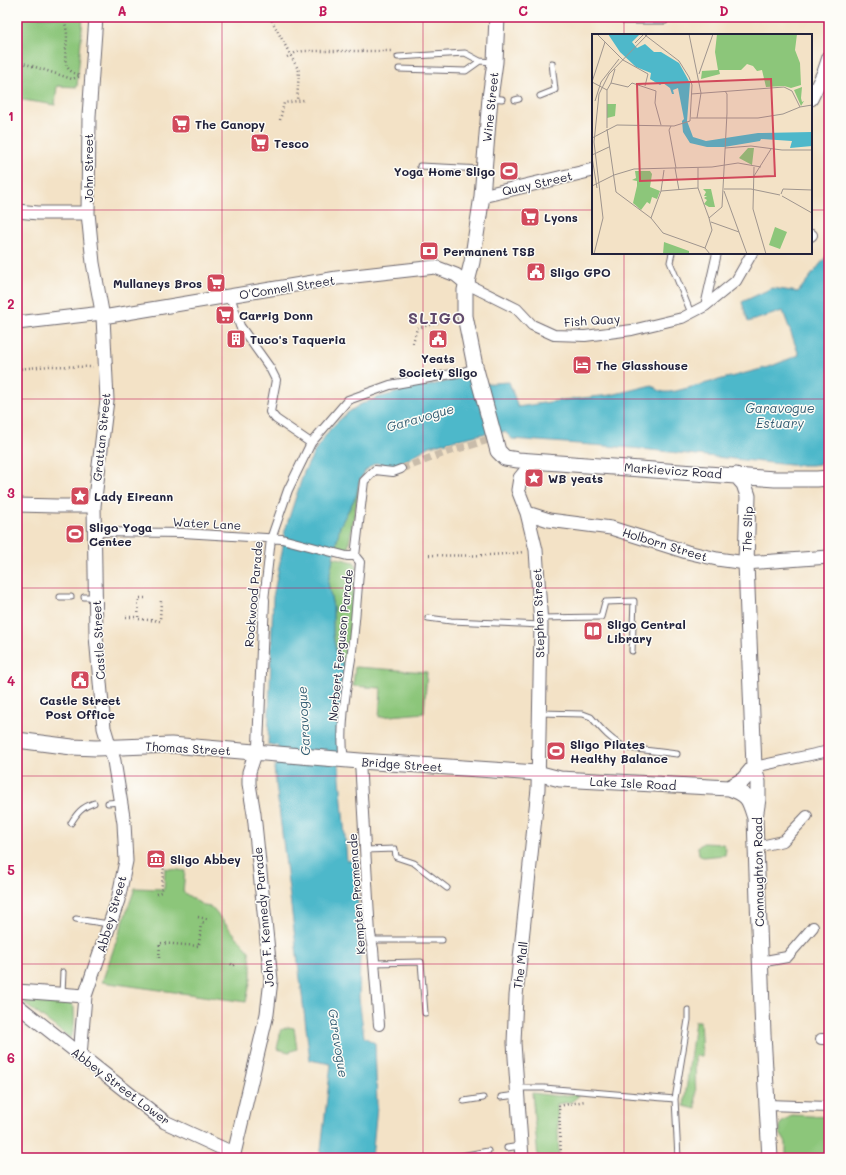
<svg xmlns="http://www.w3.org/2000/svg" width="846" height="1175" viewBox="0 0 846 1175" font-family="Mali,sans-serif">
  <rect width="100%" height="100%" fill="#fdfcf7"/>
  <filter id="ink" filterUnits="userSpaceOnUse"><feTurbulence type="fractalNoise" baseFrequency=".025" numOctaves="2"/><feDisplacementMap in="SourceGraphic" scale="8" xChannelSelector="R" yChannelSelector="G"/><feConvolveMatrix kernelMatrix="1 2 1 2 8 2 1 2 1" color-interpolation-filters="sRGB"/></filter>
  <filter id="wash" filterUnits="userSpaceOnUse"><feTurbulence type="fractalNoise" baseFrequency=".012" numOctaves="4" result="noise"/><feDisplacementMap in="SourceGraphic" scale="16" xChannelSelector="R" yChannelSelector="G"/><feGaussianBlur stdDeviation="0.9" result="paint"/><feColorMatrix in="noise" values="0 0 0 0 0 0 0 0 0 0 0 0 0 0 0 0 0 1.4 0 .05"/><feComposite in="paint" operator="in"/></filter>
  <g filter="url(#wash)">
    <rect width="100%" height="100%" fill="#f3e2c6"/>
    <path fill="#8cc67a" stroke="#57745a" d="M17,17H83L77,87L57,86L55,105L17,99Z
      M359,482L358,495L348,548L343,551L335,550L340,526L356,496Z
      M333,557L354,562L357,566L349,636L344,665L337,657L333,635V607L328,583Z
      M355,667L427,672L424,713L379,717L381,688L353,686Z
      M703,843L723,844L726,849L725,855L703,857L699,854L698,847Z
      M165,868L185,871L183,892L204,906L211,907L249,951L251,964V978L246,1002L102,982L135,888L164,889Z
      M26,999H31L68,1001L74,1007C74,1017 76,1030 70,1038L25,1004Z
      M695,1021H700L702,1056H695L696,1109L684,1106Z
      M288,1027L294,1028L297,1049L289,1052L277,1049L281,1030Z
      M532,1093L557,1096L581,1094L571,1102L557,1104L559,1158H538Z
      M792,1115L829,1117V1158H786V1143L780,1133V1124Z"/>
    <path fill="#4eb8ca" stroke="#386d82" d="M829,253V463L812,465H790L632,448L512,439L505,432L482,434L430,446L392,469L384,464L375,463L365,471L359,482L356,496L340,526L333,558L328,583L333,607V635L337,657L344,665L339,752V766L347,861L356,860L360,955L359,998L364,1037L375,1043L377,1106L372,1158H320L331,1064L310,1060L274,768L278,762V746L268,744L273,597L282,552L285,530L304,472L316,449L331,428L346,414L359,405L377,398L399,392L412,386L423,387L466,377L479,384L509,382L518,407L563,400L611,395L652,385C661,393 664,393 676,391L769,367L799,355L783,311L748,322L742,302L772,288L798,292Z"/>
  </g>
  <g filter="url(#ink)">
    <g fill="none" stroke-linecap="round" stroke-linejoin="round">
      <path stroke="#c9bcaa" stroke-width="8" stroke-dasharray="8 4" stroke-linecap="butt" d="M401,469L446,452L487,440"/>
      <defs>
        <path id="service" d="M624,17V21H665
          M398,57L465,53L480,61L493,62
          M399,69L466,71L480,61
          M540,96L555,90L552,63
          M491,98L502,99
          M515,100L519,99
          M420,166L483,169
          M672,253L670,262L691,313
          M60,597H71
          M84,597H95
          M428,618L451,621L541,625
          M541,618L601,617L605,602L634,601L632,651
          M540,713L583,714L591,717C601,729 613,743 628,748L677,754
          M108,803L120,802
          M71,823C77,813 82,807 94,803
          M365,850L395,849L396,857L414,863L447,888
          M76,919L109,924
          M371,940H442
          M374,963L421,962L425,1013
          M62,994L63,972
          M519,1088H544L675,1099
          M501,1097L517,1095
          M464,1101L483,1098
          M507,1148L520,1146
          M460,1158L461,1156L488,1151
          M678,1158L675,1099L688,1020V1010"/>
        <path id="pedestrian" d="M230,296L240,326L270,368L276,380L270,412L276,419L311,443
          M705,306L717,253
          M93,532L183,533L282,539L347,556H355
          M264,600L271,539L288,490L311,443L348,400L390,385L463,372L475,368
          M344,760C339,730 346,690 351,659C355,627 357,594 360,562L355,556L364,481L375,470L393,472L401,469"/>
        <path id="minor" d="M811,236L812,235
          M467,284L517,309L532,325L554,335L585,336L632,330L682,318L705,306L736,281L752,253
          M256,751L258,746L264,600
          M360,761L370,934L373,949L379,1025
          M754,767L829,751
          M756,847L783,841L807,816
          M760,962L787,957L813,927
          M821,1039H829
          M767,1105L829,1107"/>
        <path id="tertiary" d="M811,99L824,72L829,57
          M482,196L593,170
          M17,211L38,213H88
          M103,317L337,278L435,267L456,275L467,284
          M17,323L102,313
          M17,505L56,506H94
          M527,513L549,520L611,528L687,552L717,559L746,563L829,557
          M17,991L85,996
          M17,1005L165,1122L226,1150L234,1151
          M80,1056L85,996L118,900L126,861L124,823L114,761L104,728L96,636L94,506L107,400L103,317L93,263L88,213L89,116L96,17
          M233,1158L267,1014L271,980L254,814L249,784V772L256,751
          M522,1158L514,1043L516,996L538,789L541,625L536,550L527,513L518,490L520,478L534,461"/>
        <path id="secondary" d="M497,17L495,62L490,98L482,196L472,262L465,290V316L475,366L498,451L505,458L518,460L775,479H817L829,478
          M736,475L744,484L748,496L746,563L754,767L758,782V799L755,818L756,847L763,1034L770,1158
          M17,740L72,747L96,748L171,745L360,761L537,773L560,779L729,788C749,795 749,799 755,818
          M729,788L743,780L754,767"/>
      </defs>
      <use href="#service" stroke="#6b656c" stroke-width="7"/>
      <use href="#pedestrian" stroke="#6b656c" stroke-width="10"/>
      <use href="#minor" stroke="#6b656c" stroke-width="12"/>
      <use href="#tertiary" stroke="#6b656c" stroke-width="15"/>
      <use href="#secondary" stroke="#6b656c" stroke-width="17"/>
      <path stroke="#6b656c" stroke-width="2.5" stroke-dasharray="1 3" stroke-linecap="butt" d="M63,17C65,22 67,30 67,36C67,52 58,71 81,75
        M270,17L299,71L297,101
        M287,57L297,52L304,51H392
        M17,61L72,79L80,76
        M280,120L284,103L304,100
        M413,343L417,328L453,319
        M17,369L50,366L93,367
        M429,555C461,556 492,556 524,552
        M145,598H139L138,619L160,621L161,600
        M126,617H138
        M156,894L161,892L164,865
        M198,917L207,919
        M159,958L160,943L199,946L201,922L206,923
        M231,964L233,966L236,964
        M561,1158L559,1106L585,1101"/>
      <use href="#service" stroke="#fff" stroke-width="5"/>
      <use href="#pedestrian" stroke="#fff" stroke-width="8"/>
      <use href="#minor" stroke="#fff" stroke-width="10"/>
      <use href="#tertiary" stroke="#fff" stroke-width="13"/>
      <use href="#secondary" stroke="#fff" stroke-width="15"/>
    </g>
  </g>
  <path fill="none" stroke="#c2185b" stroke-width="1" stroke-opacity="0.55" d="M222,17V1158M423,17V1158M624,17V35M17,210H593M811,210H829M624,253V1158M17,399H829M17,588H829M17,776H829M17,964H829"/>
  <defs>
    <symbol id="supermarket-square" viewBox="-11 -11 22 22"><rect x="-9" y="-9" width="18" height="18" rx="4" fill="#d1495b" stroke="#fdfcf7"/><path d="M-6-5.5h2.5l.6 2H6L4.5 2H-2.5L-4.4-4H-6ZM-1.5 3.2a1.3 1.3 0 1 0 .1 0ZM3 3.2a1.3 1.3 0 1 0 .1 0Z" fill="#fff"/></symbol>
    <symbol id="stadium-square" viewBox="-11 -11 22 22"><rect x="-9" y="-9" width="18" height="18" rx="4" fill="#d1495b" stroke="#fdfcf7"/><path d="M0-5a6.5 5 0 1 0 0 10a6.5 5 0 1 0 0-10ZM-3.5-1.8h7v3.6h-7Z" fill="#fff"/></symbol>
    <symbol id="bank-square" viewBox="-11 -11 22 22"><rect x="-9" y="-9" width="18" height="18" rx="4" fill="#d1495b" stroke="#fdfcf7"/><path d="M-6-4H6V4H-6ZM0-2.3a2.3 2.3 0 1 0 0 4.6a2.3 2.3 0 1 0 0-4.6Z" fill="#fff"/></symbol>
    <symbol id="civic-square" viewBox="-11 -11 22 22"><rect x="-9" y="-9" width="18" height="18" rx="4" fill="#d1495b" stroke="#fdfcf7"/><path d="M-.6-6.5H3V-4.5H.6V-3L4-1V1h2V6H-6V1h2V-1L-.6-3ZM-1.2 2.5V6h2.4V2.5Z" fill="#fff"/></symbol>
    <symbol id="building-square" viewBox="-11 -11 22 22"><rect x="-9" y="-9" width="18" height="18" rx="4" fill="#d1495b" stroke="#fdfcf7"/><path d="M-4-6H4V6H1V3H-1V6H-4ZM-2.5-4.3h1.7v1.8h-1.7ZM.8-4.3h1.7v1.8H.8ZM-2.5-1h1.7V.8h-1.7ZM.8-1h1.7V.8H.8Z" fill="#fff"/></symbol>
    <symbol id="hotel-square" viewBox="-11 -11 22 22"><rect x="-9" y="-9" width="18" height="18" rx="4" fill="#d1495b" stroke="#fdfcf7"/><path d="M-6-4.5h1.5V1H6V5H4.5V3h-9V5H-6ZM-4 0a1.8 1.8 0 1 1 3.6 0ZM.5 0V-2.5h3Q6-2.5 6 0Z" fill="#fff"/></symbol>
    <symbol id="sight-square" viewBox="-11 -11 22 22"><rect x="-9" y="-9" width="18" height="18" rx="4" fill="#d1495b" stroke="#fdfcf7"/><path d="M0-6L1.8-2.2L6-1.7L2.9 1.2L3.7 5.4L0 3.3L-3.7 5.4L-2.9 1.2L-6-1.7L-1.8-2.2Z" fill="#fff"/></symbol>
    <symbol id="library-square" viewBox="-11 -11 22 22"><rect x="-9" y="-9" width="18" height="18" rx="4" fill="#d1495b" stroke="#fdfcf7"/><path d="M-6-4Q-3-5.5-.7-3.5V5Q-3 3-6 4ZM6-4Q3-5.5 .7-3.5V5Q3 3 6 4Z" fill="#fff"/></symbol>
    <symbol id="museum-square" viewBox="-11 -11 22 22"><rect x="-9" y="-9" width="18" height="18" rx="4" fill="#d1495b" stroke="#fdfcf7"/><path d="M0-6L6-3V-2H-6V-3ZM-5-1h2V3h-2ZM-1-1h2V3h-2ZM3-1h2V3H3ZM-6 4H6V6H-6Z" fill="#fff"/></symbol>
  </defs>
  <g fill-rule="evenodd">
    <use href="#supermarket-square" x="170" y="113" width="22" height="22"/>
    <use href="#supermarket-square" x="249" y="132" width="22" height="22"/>
    <use href="#stadium-square" x="498" y="160" width="22" height="22"/>
    <use href="#supermarket-square" x="519" y="206" width="22" height="22"/>
    <use href="#bank-square" x="418" y="240" width="22" height="22"/>
    <use href="#civic-square" x="525" y="261" width="22" height="22"/>
    <use href="#supermarket-square" x="205" y="272" width="22" height="22"/>
    <use href="#supermarket-square" x="214" y="304" width="22" height="22"/>
    <use href="#building-square" x="225" y="328" width="22" height="22"/>
    <use href="#civic-square" x="427" y="328" width="22" height="22"/>
    <use href="#hotel-square" x="571" y="354" width="22" height="22"/>
    <use href="#sight-square" x="523" y="467" width="22" height="22"/>
    <use href="#sight-square" x="69" y="485" width="22" height="22"/>
    <use href="#stadium-square" x="64" y="523" width="22" height="22"/>
    <use href="#library-square" x="582" y="620" width="22" height="22"/>
    <use href="#civic-square" x="69" y="669" width="22" height="22"/>
    <use href="#stadium-square" x="545" y="740" width="22" height="22"/>
    <use href="#museum-square" x="145" y="848" width="22" height="22"/>
  </g>
  <g text-anchor="middle" dominant-baseline="central" stroke-width="3" stroke-linejoin="round" paint-order="stroke">
    <g font-size="12" fill="#22223b" stroke="#fdfcf7">
      <text transform="translate(490 107) rotate(-84)">Wine Street</text>
      <text transform="translate(88 168) rotate(-90)">John Street</text>
      <text transform="translate(537 183) rotate(-13)">Quay Street</text>
      <text transform="translate(287 287) rotate(-9)">O'Connell Street</text>
      <text transform="translate(592 320) rotate(-4)">Fish Quay</text>
      <text transform="translate(101 437) rotate(-84)">Grattan Street</text>
      <text transform="translate(673 470) rotate(4)">Markievicz Road</text>
      <text transform="translate(207 523) rotate(3)">Water Lane</text>
      <text transform="translate(747 529) rotate(-88)">The Slip</text>
      <text transform="translate(665 544) rotate(17)">Holborn Street</text>
      <text transform="translate(253 594) rotate(-85)">Rockwood Parade</text>
      <text transform="translate(538 613) rotate(-92)">Stephen Street</text>
      <text transform="translate(98 640) rotate(-93)">Castle Street</text>
      <text transform="translate(340 645) rotate(-84)">Norbert Ferguson Parade</text>
      <text transform="translate(188 748) rotate(3)">Thomas Street</text>
      <text transform="translate(402 764) rotate(4)">Bridge Street</text>
      <text transform="translate(633 783) rotate(3)">Lake Isle Road</text>
      <text transform="translate(758 872) rotate(-91)">Connaughton Road</text>
      <text transform="translate(356 894) rotate(-94)">Kempten Promenade</text>
      <text transform="translate(111 914) rotate(-74)">Abbey Street</text>
      <text transform="translate(263 917) rotate(-95)">John F. Kennedy Parade</text>
      <text transform="translate(520 965) rotate(-83)">The Mall</text>
      <text transform="translate(121 1086) rotate(37)">Abbey Street Lower</text>
    </g>
    <g font-size="12" font-weight="bold" fill="#22223b" stroke="#fdfcf7" text-anchor="start">
      <text x="195" y="124">The Canopy</text>
      <text x="274" y="143">Tesco</text>
      <text x="495" y="171" text-anchor="end">Yoga Home Sligo</text>
      <text x="544" y="217">Lyons</text>
      <text x="443" y="251">Permanent TSB</text>
      <text x="550" y="272">Sligo GPO</text>
      <text x="202" y="283" text-anchor="end">Mullaneys Bros</text>
      <text x="239" y="315">Carrig Donn</text>
      <text x="250" y="339">Tuco's Taqueria</text>
      <text x="438" y="358" text-anchor="middle">Yeats<tspan x="438" dy="14">Society Sligo</tspan></text>
      <text x="596" y="365">The Glasshouse</text>
      <text x="548" y="478">WB yeats</text>
      <text x="94" y="496">Lady Eireann</text>
      <text x="89" y="527">Sligo Yoga<tspan x="89" dy="14">Centee</tspan></text>
      <text x="607" y="624">Sligo Central<tspan x="607" dy="14">Library</tspan></text>
      <text x="80" y="700" text-anchor="middle">Castle Street<tspan x="80" dy="14">Post Office</tspan></text>
      <text x="570" y="744">Sligo Pilates<tspan x="570" dy="14">Healthy Balance</tspan></text>
      <text x="170" y="859">Sligo Abbey</text>
    </g>
    <g font-size="13" font-style="italic" fill="#345e74" stroke="#fdfcf7">
      <text x="780" y="407">Garavogue<tspan x="780" dy="15">Estuary</tspan></text>
      <text transform="translate(420 417) rotate(-16)">Garavogue</text>
      <text transform="translate(303 721) rotate(-93)">Garavogue</text>
      <text transform="translate(339 1043) rotate(81)">Garavogue</text>
    </g>
    <g font-size="16" font-weight="bold" letter-spacing="1" fill="#614b6d" stroke="#fdfcf7">
      <text x="437" y="317">SLIGO</text>
    </g>
  </g>
  <g transform="translate(592 34)">
    <rect width="220" height="220" fill="#f3e2c6"/>
    <path d="M125,0H205L203,16L208,29L209,51L199,54L192,52L174,53L170,36L165,37L161,32L155,30L149,36H127L128,40L109,45L110,37L126,36L123,18ZM210,53L209,64L210,68L212,67L209,72L202,56ZM15,70H24L23,82L15,84ZM156,114H162L160,131L147,124ZM43,137H58L60,140L58,153L68,157L65,165L60,163L58,170L55,168L49,176L41,169L45,152V147L40,146L44,144ZM111,155H119L123,173H117L112,170L115,166L112,164L115,162H112L114,158ZM183,193L195,198L188,215L177,211ZM72,208L97,217V220H71Z" fill="#8cc67a"/>
    <path d="M16,0H48L40,8L45,14L53,10L62,18H69L87,29L98,49L95,87L101,103L114,107L166,99L220,98V112L198,114L200,107L169,105L168,107L132,113H115L98,109L91,98L90,87L92,85L86,54L81,56L82,60H80L78,54L71,49L68,51L58,45L59,39L44,33L28,18Z" fill="#4eb8ca"/>
    <path fill="none" stroke="#9f958e" stroke-width="1" d="M5,0L31,26L56,40L53,52M97,0L109,59L105,84M43,9L52,0M107,40L121,0M0,48L15,56L19,49L36,53L40,49L64,57L63,69L69,91M0,48L13,8M19,49L23,35M15,56V94M99,60L192,53L200,57L208,73L220,71M3,67L9,48L27,25M99,84H166L191,80L208,73M79,92L77,96L84,134M15,95L24,158L59,184L71,199L113,214L118,220M0,104L25,91L82,92L98,87L100,51L97,43L87,27L53,1M133,114L159,112L190,116H220M0,121L17,113M0,123L5,154M162,133L161,175L174,220M83,134L87,156M106,134V154L117,184M162,142L179,115M0,152L22,141L42,135L120,133L146,129L169,133M132,155H159L188,161M69,157L106,154M132,157L155,220M189,160L191,155L220,156M190,162L220,179M59,184L69,157L72,136M119,188L147,198M113,214L120,196L117,184L130,173L135,79V60L133,57M2,220L11,184L2,108L7,60L17,40L56,0"/>
    <path fill="#d1495b" fill-opacity="0.15" stroke="#d1495b" stroke-width="2" d="M179,45L183,142L48,147L45,50Z"/>
    <rect width="220" height="220" fill="none" stroke="#22223b" stroke-width="2"/>
  </g>
  <rect width="846" height="1175" fill="none" stroke="#fdfcf7" stroke-width="44"/>
  <rect x="22" y="22" width="802" height="1131" fill="none" stroke="#c2185b" stroke-width="1.5"/>
  <g font-size="13" text-anchor="middle" font-weight="bold" fill="#c2185b">
    <text x="122" y="16">A</text>
    <text x="323" y="16">B</text>
    <text x="523" y="16">C</text>
    <text x="724" y="16">D</text>
    <text x="11" y="121">1</text>
    <text x="11" y="309">2</text>
    <text x="11" y="498">3</text>
    <text x="11" y="686">4</text>
    <text x="11" y="875">5</text>
    <text x="11" y="1063">6</text>
  </g>
</svg>
